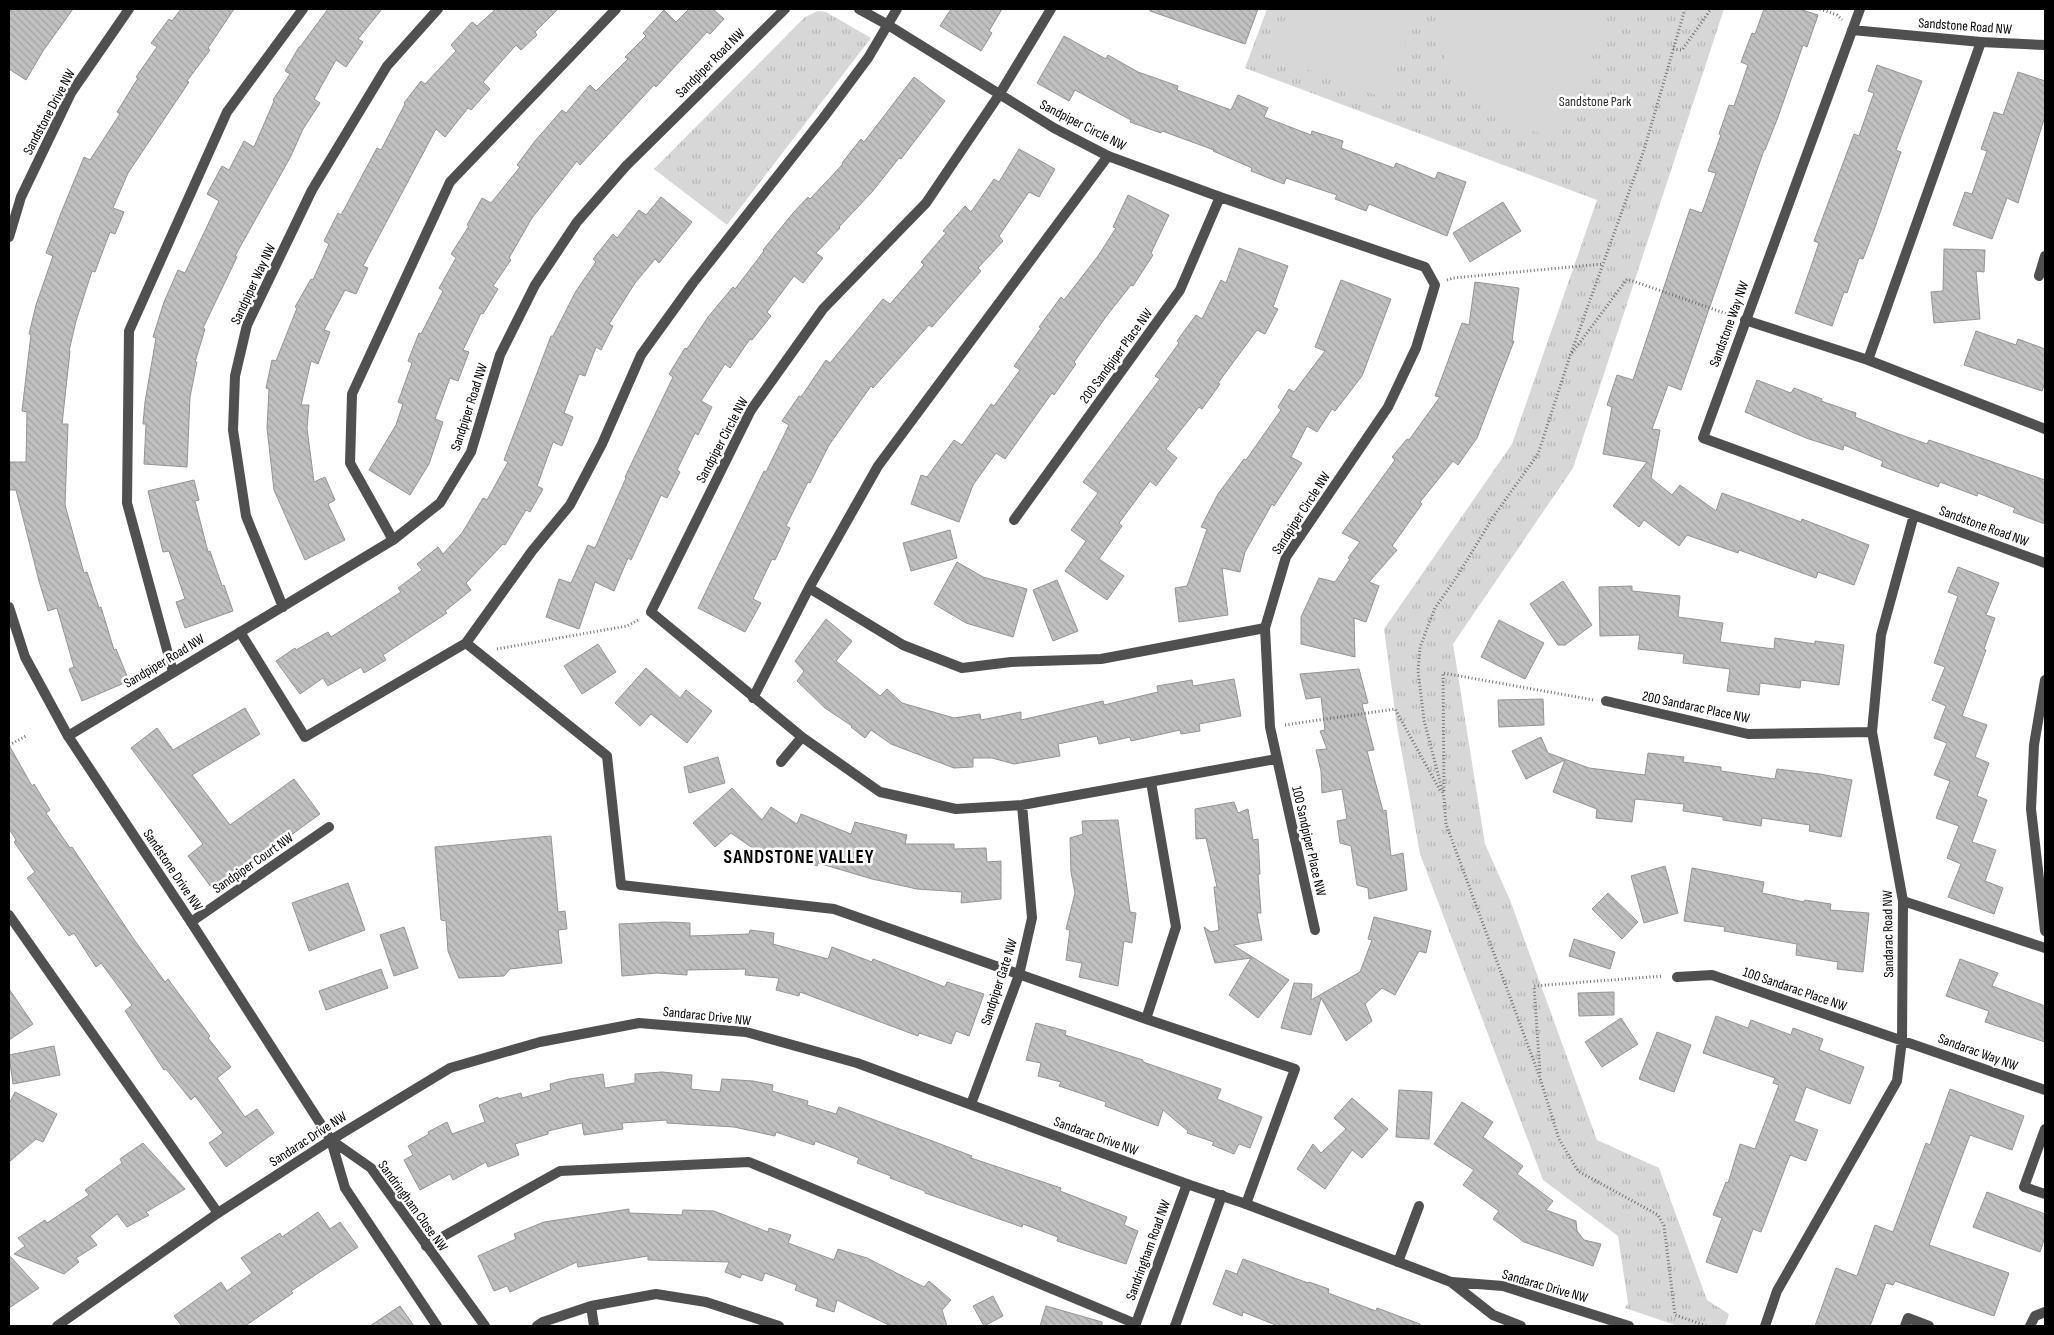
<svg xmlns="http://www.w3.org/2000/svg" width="2054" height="1335" viewBox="0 0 2054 1335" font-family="'Sofia Sans Condensed',sans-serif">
  <defs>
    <pattern id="grass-tufts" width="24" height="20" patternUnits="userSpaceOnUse" patternTransform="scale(1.25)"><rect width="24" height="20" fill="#d7d7d7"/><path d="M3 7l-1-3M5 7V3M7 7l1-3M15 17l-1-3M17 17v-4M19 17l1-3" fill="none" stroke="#b7b7b7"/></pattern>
    <pattern id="building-back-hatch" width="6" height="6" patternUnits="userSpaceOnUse" patternTransform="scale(1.25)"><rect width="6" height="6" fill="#c0c0c0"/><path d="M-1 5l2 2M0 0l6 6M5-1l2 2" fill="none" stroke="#a3a3a3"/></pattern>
  </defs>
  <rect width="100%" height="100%" fill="#fff"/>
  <path fill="url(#grass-tufts)" d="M1267,9H1724L1573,468L1453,644L1485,844L1510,900L1597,1140L1659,1168L1707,1300L1729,1314L1725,1326H1678L1625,1308L1628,1303L1618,1236L1543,1180L1420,854L1396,720L1384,629L1512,444L1597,200L1245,68Z
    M818,11L826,12L871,38L727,225L654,169L805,17Z"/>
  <path fill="#d7d7d7" d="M1289,9H1418L1385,98L1271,56Z
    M1438,9H1611L1559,140L1497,119L1445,62Z"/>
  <path fill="url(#building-back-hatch)" stroke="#949494" d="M9,9H73L43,51L26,80L9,69Z
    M181,9H234L208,48L210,50L187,81L189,82L128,173L113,208L124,212L115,234L110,232L95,272L92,271L76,321L69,351H70L62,424H68L65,505L84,573L87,572L99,608L101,607L114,650L116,649L129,681L82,701L69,669L74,667L57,608L48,611L39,581L16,490H9L10,462H26L27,412L22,411L31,334H29L36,305L53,256L46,253L61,213L84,157L90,160L120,114L117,112L138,78L136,77L157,47L151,43L169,19L172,21Z
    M328,9H382L358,39L363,42L346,67L336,60L314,99L320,103L303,129L291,156L235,256L237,257L203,328L205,329L195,362H197L190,397L187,467L144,464L146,424H143L145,402L156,338L153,337L164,302L178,270L185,273L219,201L207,194L222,166L229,170L244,141L254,147L274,101L273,100L290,74L285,71L299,47H300Z
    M496,9H558L535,32L537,35L521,50L516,45L483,82L490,89L471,110L468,108L445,137L436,129L363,266L368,268L356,294L345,290L324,330L330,332L318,364L311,361L301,405H309L307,428L314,482L325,477L335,500L328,504L345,540L305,560L274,490L267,428L269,389L266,388L272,360L276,361L297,308L295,307L311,279L313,280L329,244L324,241L338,213L341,215L377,148L381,150L405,104L404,103L421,81L425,84L456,51L451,45L472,22L477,26Z
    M689,9H713L724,19L710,34L707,32L656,87L654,85L580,165L577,161L532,218L509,258L511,260L493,286L498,289L483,314L481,313L463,350L469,352L458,381L450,378L435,419L443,422L429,464L410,495L369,470L396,425L403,404L398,402L412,363L408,361L419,333L421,334L443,291L439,288L456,258L451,254L469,226L467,225L482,198L491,203L520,167L517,165L535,141L562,110L566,113L590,85L596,91L628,59L625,57L646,36L643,33L664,10L676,22Z
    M951,9H1002L989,31L992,33L981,51L940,26Z
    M1150,9H1258L1245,44L1150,11Z
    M1764,9H1799L1818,15L1807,47L1803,45L1778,117L1765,150H1764L1681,390L1668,385L1652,429L1660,430L1651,478L1672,495L1680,485L1716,511L1722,493L1801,522L1802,519L1869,545L1854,585L1818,572L1816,578L1739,550L1738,553L1687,535L1679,546L1644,520L1639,527L1613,506L1647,462L1603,454L1612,407L1607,405L1617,375L1633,380L1690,209L1702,213L1716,173L1708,171L1721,135L1719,134L1729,105L1734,106L1748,65L1741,62L1752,33L1755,34Z
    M1064,36L1106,59L1108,55L1138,72L1178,86L1177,90L1231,110L1238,95L1268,108L1264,117L1311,135L1312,131L1343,141L1341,148L1394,168L1396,163L1435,179L1438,172L1466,182L1447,236L1369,204L1366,211L1335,199L1337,195L1286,178L1284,184L1251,171L1252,168L1213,151L1214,150L1162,131L1161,133L1130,122L1131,120L1075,90L1069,101L1037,83Z
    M1877,65L1922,81L1896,150L1901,152L1874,230L1863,259L1859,258L1847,293L1844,292L1832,326L1795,313L1819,243L1814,241L1854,134L1859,136L1874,93L1868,91Z
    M2018,72L2045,81V116L2018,203L2007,198L1992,239L1953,225L1965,192L1972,194L1987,151L1981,149L1994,112L2003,115Z
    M914,77L945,101L901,159L899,158L872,192L839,227L840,228L816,253L823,258L803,283L794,276L767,312L771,316L752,340L750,339L730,368L725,364L701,401L712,407L698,435L695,433L677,470L680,472L667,498L661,495L631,560L628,558L614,591L595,582L579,629L546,617L559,579L571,583L588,545L595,548L626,478L625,477L673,377L669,374L685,348L687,349L708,317L733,287L735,289L764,251L763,250L793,213L808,197L810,199L843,164L842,163L861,139L864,142Z
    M1019,149L1055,169L1039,197L1029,192L999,236L1003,241L978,268L981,271L932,327L929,325L873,388L871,386L829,445L810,483L808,482L786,526L790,528L775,560L772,559L753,599L761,603L745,632L698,608L764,471L766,472L789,425L782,421L799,396L801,397L826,360L830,363L883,299L890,304L924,265L921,262L946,233L943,231L965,206L971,212L994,179L999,182Z
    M1128,195L1169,215L1151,253L1153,255L1133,286L1131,285L1105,318L1074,362L1076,364L1054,395L1052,393L1005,459L996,453L973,485L959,522L911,504L921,475L927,477L954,440L962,445L991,404L994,406L1020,370L1014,366L1041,328L1039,327L1061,297L1064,300L1098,256L1116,228L1113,227Z
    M661,197L692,222L659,263L655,259L635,283L609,324L613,326L601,350L596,347L585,376L579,374L564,413L573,417L562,446L553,442L537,486L543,489L530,512L526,510L505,545L503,544L466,583L471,590L445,611L447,613L383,655L386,660L364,673L361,667L328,686L323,678L300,694L276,661L295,648L296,650L328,632L331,637L401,592L398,588L422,570L417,564L438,547L443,554L462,533L483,498L487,500L508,462L504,460L551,336H553L576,291L596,262L593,259L613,234L617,238L639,210L646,215Z
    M1503,202L1521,231L1470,262L1453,233Z
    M1239,248L1288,266L1273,307L1278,309L1265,334L1257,330L1218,383L1220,384L1202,409L1199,407L1166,449L1177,458L1156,486L1150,481L1119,523L1122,526L1099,559L1124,576L1107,600L1065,571L1086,541L1071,530L1098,493L1083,482L1160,379L1155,376L1179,343L1177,341L1196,315L1202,319L1221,280L1226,283Z
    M1944,249L1985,250L1984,272L1976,271L1980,319L1934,323L1931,292L1943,291Z
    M1341,280L1391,299L1362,376L1335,411L1332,409L1317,432L1307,426L1291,457L1302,463L1274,506L1272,504L1245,552L1240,572L1222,568L1228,615L1179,622L1175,588L1187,586L1207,529L1201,527L1218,494L1244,459L1246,460L1281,410L1278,407L1289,389L1294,392L1325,351L1315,347Z
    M1475,282L1519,288L1512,341H1514L1477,438L1458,465L1453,461L1420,502L1422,504L1392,546L1397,550L1369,582L1379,586L1366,622L1354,618L1355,657L1301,644V617L1319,578L1335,582L1350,559L1348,558L1360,542L1342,533L1395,460L1392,457L1407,439L1409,440L1440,397L1435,396L1462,323L1469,325Z
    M1976,331L2016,345L2018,339L2045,349V382L2042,391L1964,365Z
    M1757,380L1791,393L1794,388L1822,399L1821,401L1856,413L1855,417L1893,432L1927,444L1929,440L2045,480V524L2013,512L2015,508L1978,493L1977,496L1940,482L1938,487L1881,466L1883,461L1844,445L1843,450L1806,438L1745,412Z
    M194,480L199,500L195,501L208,552L210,551L222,586L224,585L233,611L185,628L176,602L185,599L169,551L163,552L148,491Z
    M950,530L957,558L911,571L903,543Z
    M957,562L983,577L1027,589L1013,637L966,623L934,604Z
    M1958,567L1999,583L1986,615L1995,618L1984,649L1986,650L1962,716L1987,725L1975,757L1989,763L1977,796L1987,800L1972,842L1996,850L1985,881L2003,888L1994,914L1948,897L1961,864L1947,858L1959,826L1936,818L1950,781L1934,775L1947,743L1934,738L1946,706L1932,700L1945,667L1934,663L1958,596L1948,592Z
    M1057,580L1078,631L1053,641L1033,590Z
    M1563,581L1592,625L1565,645H1558L1530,604Z
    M1632,586V591L1680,596L1678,617L1723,623L1720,642L1774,649L1775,638L1815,644V641L1844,645L1839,685L1801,680L1800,688L1760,683L1759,695L1727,691L1730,669L1683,663L1684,654L1638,649L1640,635L1600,636L1599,587Z
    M826,619L852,641L836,661L880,696L887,689L902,703L954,718L980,714L981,720L1021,712V720L1103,701L1104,705L1158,692L1157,686L1192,680L1193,686L1234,679L1241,716L1199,724L1200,731L1181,734L1180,730L1131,741L1130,737L1099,744L1097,736L1058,744L1060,756L1014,764L992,758H973V767L954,768L891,744L871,730L865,738L851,727L852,726L825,708L797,681L804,671L795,661Z
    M1499,620L1544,643L1525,679L1481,657Z
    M598,644L616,672L582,694L564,666Z
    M646,668L680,698L686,690L712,711L687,743L651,714L640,726L615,703Z
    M1359,669L1368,703L1362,704L1374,750L1367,751L1383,811L1386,810L1391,856L1403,853L1407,890L1369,899L1368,888L1357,885L1351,846L1340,843L1337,821L1347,819L1342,789L1322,793L1321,771L1316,750L1327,749L1320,731L1325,730L1321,697L1306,699L1300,674Z
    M1543,699L1544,725L1499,727L1498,700Z
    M245,708L260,734L192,775L230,825L294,779L320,814L214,891L188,856L203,844L131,748L157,728L173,750Z
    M1541,737L1548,753L1589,768L1645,775L1648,753L1684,757L1683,762L1721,767V771L1775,779L1777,769L1820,774L1852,780L1841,837L1809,831L1810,825L1762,818L1761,826L1723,820V817L1683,811L1684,804L1635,799L1632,822L1596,818L1597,809L1553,792L1565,760L1526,779L1512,751Z
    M9,745L32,786L34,784L50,810L46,813L70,848L72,847L135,941L165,982L168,979L210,1036L208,1038L231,1067L217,1078L245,1117L257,1109L274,1133L226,1167L209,1143L223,1133L195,1096L191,1100L166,1069L164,1070L125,1011L132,1005L101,963L96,967L74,933L69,936L27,878L35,872L14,842L16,840L9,829Z
    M718,757L725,783L689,793L684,767Z
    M732,788L762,820L771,807L797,824L801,814L851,834L855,822L907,835L905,844H954V849L986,848L987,862L1001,861V899L961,903L962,892L917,889L872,879L818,863L817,866L774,848L767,858L731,833L715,847L693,823Z
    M1234,802L1238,813L1248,809L1253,840L1258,839L1260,874H1258L1261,913H1257L1262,940L1233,945L1289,980L1258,1018L1229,995L1251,958L1215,963L1204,927L1211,932L1219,930L1214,887H1217L1206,838L1196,839L1195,809Z
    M1118,820L1130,912L1136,913L1132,943L1124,941L1118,986L1079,977L1082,963L1066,960L1070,930L1066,929L1075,893L1071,872L1070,838L1083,834L1082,821Z
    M551,836L558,912L565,911L567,929L558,930L562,963L510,969L504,976L459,978L448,951L446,921L441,920L435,847Z
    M1665,866L1678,913L1644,923L1631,876Z
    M1692,868L1764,882L1762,893L1804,902L1805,900L1831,904L1830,910L1869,913L1863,972L1837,969L1838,962L1796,955L1797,944L1724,931L1725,927L1684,921Z
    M348,883L365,930L309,951L292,903Z
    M1608,893L1638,922L1622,939L1592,909Z
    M1374,917L1431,931L1426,953L1419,951L1395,995L1382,988L1365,1004L1372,1021L1346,1041L1321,998L1311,1035L1281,1028L1294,983L1312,984L1311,1000L1360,972L1372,940L1368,939Z
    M665,922L690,923V936L749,934L750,930L774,933L773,944L828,959L832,947L872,962L873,959L945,987L947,982L984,994L969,1036L956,1031L951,1044L919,1033L918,1036L800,992L799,996L776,990L779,978L745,975L746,969L687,970V975L657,973L622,976L619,924Z
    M404,927L418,968L394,976L380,935Z
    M1574,939L1615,952L1610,969L1569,956Z
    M1960,959L1998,973L1992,986L2045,1006V1042L1985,1022L1989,1011L1946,996Z
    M381,969L388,988L326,1010L319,991Z
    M9,989L33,1024L9,1040Z
    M1614,992V1015L1579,1016L1578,993Z
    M1716,1016L1748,1028L1751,1020L1791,1035L1793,1028L1823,1039L1819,1050L1864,1067L1850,1104L1806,1087L1794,1121L1818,1130L1806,1161L1790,1155L1761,1232L1753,1229L1737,1273L1706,1262L1722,1218L1713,1215L1726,1182L1728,1183L1740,1144L1755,1149L1779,1085L1773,1083L1775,1078L1703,1053Z
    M1621,1018L1638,1044L1602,1067L1585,1042Z
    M1036,1023L1066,1031L1065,1035L1143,1060V1062L1221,1089L1217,1099L1262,1117L1250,1148L1239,1144L1234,1154L1212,1145L1214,1142L1187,1133L1188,1131L1163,1110L1158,1126L1105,1106L1106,1102L1059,1086L1061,1082L1038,1076L1041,1063L1026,1060Z
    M1657,1032L1691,1045L1674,1092L1639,1079Z
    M54,1046L60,1075L13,1084L9,1055Z
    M662,1072L692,1075L691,1089L720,1092L722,1079L753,1081L773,1085L772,1091L808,1101L807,1105L836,1114L839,1107L927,1139L972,1156L971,1158L1061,1188L1060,1191L1127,1217L1124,1225L1138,1231L1126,1264L1057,1241L1058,1237L1023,1224L1022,1227L925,1193V1191L890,1178L891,1176L857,1163L859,1158L815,1141L814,1145L776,1132L775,1136L734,1127L667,1123V1120L622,1123L623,1129L584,1135L582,1123L548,1131V1134L515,1144L519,1155L488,1167L486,1162L453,1180L450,1174L420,1190L404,1160L413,1155L408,1146L429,1134L428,1132L447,1122L452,1134L485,1122L479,1105L498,1097V1099L521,1093L522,1098L551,1090L550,1084L569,1079L603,1074L605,1088L635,1083V1074Z
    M1950,1089L2024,1116L2012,1150L1970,1135L1929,1245L2009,1273L1994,1316L1895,1281L1893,1285L1886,1283L1870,1326H1815L1836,1268L1857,1276L1875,1225L1893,1232L1926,1143L1930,1145Z
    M1399,1090L1432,1092L1429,1139L1396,1137Z
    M15,1092L57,1114L43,1142L36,1139L9,1162V1104Z
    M1352,1098L1388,1129L1362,1158L1352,1150L1325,1189L1297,1169L1313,1144L1321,1153L1346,1129L1334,1118Z
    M1462,1102L1493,1122L1483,1137L1523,1166L1517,1174L1553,1201L1546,1210L1576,1221L1577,1231L1584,1240L1601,1244L1593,1266L1524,1242L1493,1219L1499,1211L1463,1185L1474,1170L1434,1144Z
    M143,1143L185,1189L146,1212L149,1215L127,1227L117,1214L90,1236L97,1245L76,1258L79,1262L64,1274L14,1254L25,1246L18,1238L45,1220L47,1223L89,1195L85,1190L122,1163L120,1159Z
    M1987,1192L2045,1214V1237L2040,1252L1973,1227Z
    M629,1209V1213L682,1215L683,1210L714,1211L768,1232L769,1228L791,1235L788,1243L834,1260L838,1249L867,1258L924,1287L929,1281L951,1300L942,1310L947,1326H891L837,1300L834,1312L816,1306L818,1299L795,1290L797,1285L765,1273L762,1281L742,1274L740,1278L725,1272L729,1262L648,1260V1256L578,1267L577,1262L510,1292L507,1286L494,1291L478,1256L516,1239L514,1234L544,1222Z
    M318,1212L330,1229L340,1222L358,1247L291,1291L293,1293L245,1326H182L174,1316L221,1282L227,1291L252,1273L241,1258L280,1233L282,1237Z
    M9,1255L39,1288L9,1308Z
    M1243,1259L1308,1283L1309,1282L1329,1289L1328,1293L1376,1311L1377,1308L1420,1324V1326H1278L1243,1312L1242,1316L1213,1304L1226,1270L1237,1274Z
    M993,1296L1003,1316L984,1326L973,1306Z
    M400,1306L414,1326H370Z
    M1046,1306L1102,1322V1326H1040Z"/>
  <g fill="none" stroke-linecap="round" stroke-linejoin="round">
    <path stroke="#727272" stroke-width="3" stroke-dasharray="1 2.5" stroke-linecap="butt" d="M1685,9L1644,150L1570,356L1538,454L1493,517L1458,575L1435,608L1420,647L1418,671L1424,720L1444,797L1446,824L1540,1078L1559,1139L1578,1171L1658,1215L1664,1226L1675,1315L1707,1326
      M1820,9L1837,15L1842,20
      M1673,49L1682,50L1711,9
      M1447,280L1453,278L1603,264
      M1572,353L1627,279L1733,316
      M497,649L627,626L640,619
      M1285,725L1395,709L1441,792
      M9,745L26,736
      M1444,791L1443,673L1594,700
      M1540,1073L1534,986L1663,976"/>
    <path stroke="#505050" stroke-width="10" d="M1745,320L1868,360L2045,429
      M1868,360L1981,42
      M393,540L350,463L352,394L450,182L616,9
      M809,588L903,645L962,668L1011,662L1101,659L1265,628
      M240,632L305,737L466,643L532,551L570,505L602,444L641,355L693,283L824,117L868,58L897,9
      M466,643L607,756L621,885L834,909L1146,1019L1295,1069L1246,1204
      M173,672L127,503L129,331L227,112L303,9
      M2045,680L2034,745L2031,809L2045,931
      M753,698L809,588L878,466L1108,156
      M1903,901L2045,948
      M9,915L218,1213
      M191,922L329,827
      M1146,1019L1176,927L1151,782
      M2045,1129L2024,1187L2045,1194
      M426,1246L560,1171L749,1162L1136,1324
      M1905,1326L1908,1318L1929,1326
      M2030,1326L2035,1316L2045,1312"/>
    <path stroke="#505050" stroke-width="10" d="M859,9L888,25L1054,128L1108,156L1220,197L1425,267L1435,285L1416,348L1388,407L1286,557L1265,628L1270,727L1315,930
      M1051,9L999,95L926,203L823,309L751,410L651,612L802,737L880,792L956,809L1022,805L1276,759
      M1860,9L1703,438L2045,563
      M1852,30L1981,42L2045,45
      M2039,276L2045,256
      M1014,520L1180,290L1220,197
      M283,607L246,516L233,430L235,376L247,325L312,190L387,66L438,9
      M1606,701L1748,734L1872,732
      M68,736L393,540L440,503L471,452L500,355L535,285L577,222L626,166L785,9
      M781,762L802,737
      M1677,977L1712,975L2045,1090
      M971,1104L1019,975L1032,918L1022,805
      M331,1140L371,1168L485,1326
      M331,1140L345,1188L437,1326
      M1398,1262L1419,1206
      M591,1306L594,1326
      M537,1326L543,1322L591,1306L656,1294L706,1302L779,1326
      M1135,1326L1187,1184
      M1175,1326L1222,1195
      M1765,1326L1777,1291L1897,1081L1902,1040L1903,901L1872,732L1881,635L1914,515"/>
    <path stroke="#505050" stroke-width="10" d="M9,237L21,197L71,93L129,9
      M9,607L25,657L68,736L191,922L331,1140
      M1452,1282L1503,1286L1629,1326
      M57,1326L218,1213L331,1140L450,1068L540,1042L639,1023L746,1032L857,1063L1187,1184L1246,1204L1451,1282L1493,1315L1521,1326"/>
  </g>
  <g text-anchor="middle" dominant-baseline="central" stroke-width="5" stroke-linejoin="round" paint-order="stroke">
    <g font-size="14" fill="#000" stroke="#fff">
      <text transform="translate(1965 26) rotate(4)">Sandstone Road NW</text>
      <text transform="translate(710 63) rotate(-45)">Sandpiper Road NW</text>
      <text transform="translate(49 112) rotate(-62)">Sandstone Drive NW</text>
      <text transform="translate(1083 125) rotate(27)">Sandpiper Circle NW</text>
      <text transform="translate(253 284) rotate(-65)">Sandpiper Way NW</text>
      <text transform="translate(1729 324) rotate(-70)">Sandstone Way NW</text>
      <text transform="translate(1116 356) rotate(-54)">200 Sandpiper Place NW</text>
      <text transform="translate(469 407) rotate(-72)">Sandpiper Road NW</text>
      <text transform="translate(722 440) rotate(-62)">Sandpiper Circle NW</text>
      <text transform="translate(1301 513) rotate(-57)">Sandpiper Circle NW</text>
      <text transform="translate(1984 526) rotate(20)">Sandstone Road NW</text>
      <text transform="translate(164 661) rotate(-31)">Sandpiper Road NW</text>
      <text transform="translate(1696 707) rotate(12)">200 Sandarac Place NW</text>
      <text transform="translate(1309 841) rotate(77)">100 Sandpiper Place NW</text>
      <text transform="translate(253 863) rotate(-35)">Sandpiper Court NW</text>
      <text transform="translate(173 870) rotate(56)">Sandstone Drive NW</text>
      <text transform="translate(1888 934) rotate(-91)">Sandarac Road NW</text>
      <text transform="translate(999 982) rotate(-72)">Sandpiper Gate NW</text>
      <text transform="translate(1795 989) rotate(19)">100 Sandarac Place NW</text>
      <text transform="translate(707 1016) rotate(6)">Sandarac Drive NW</text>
      <text transform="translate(1978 1052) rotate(20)">Sandarac Way NW</text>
      <text transform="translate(1096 1136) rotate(20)">Sandarac Drive NW</text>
      <text transform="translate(308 1139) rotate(-33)">Sandarac Drive NW</text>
      <text transform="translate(413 1206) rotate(54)">Sandringham Close NW</text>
      <text transform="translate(1148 1250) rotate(-70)">Sandringham Road NW</text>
      <text transform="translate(1545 1286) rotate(16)">Sandarac Drive NW</text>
    </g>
    <g font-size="14" fill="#2e2e2e" stroke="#fff">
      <text x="1595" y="101">Sandstone Park</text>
    </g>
    <g font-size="19" font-weight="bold" letter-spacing="1" fill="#000" stroke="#fff">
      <text x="799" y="857">SANDSTONE VALLEY</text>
    </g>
  </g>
  <rect width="2054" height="1335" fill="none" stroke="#000000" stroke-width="20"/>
</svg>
